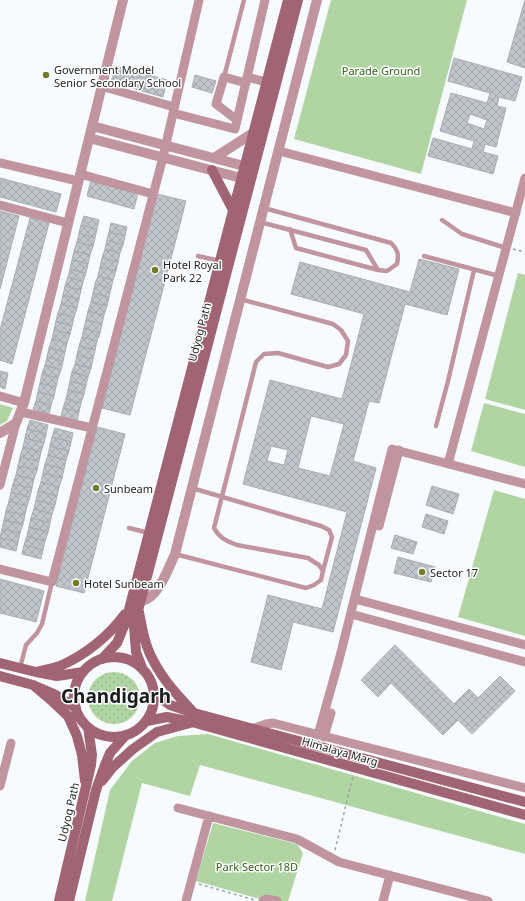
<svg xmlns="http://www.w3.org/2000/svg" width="525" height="901" viewBox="0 0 525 901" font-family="'Noto Sans',sans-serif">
  <defs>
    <pattern id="garden-dots" width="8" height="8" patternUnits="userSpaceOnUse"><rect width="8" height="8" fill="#b0d4a2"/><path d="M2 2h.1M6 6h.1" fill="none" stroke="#97b68b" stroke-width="1.8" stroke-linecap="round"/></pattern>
    <pattern id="building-cross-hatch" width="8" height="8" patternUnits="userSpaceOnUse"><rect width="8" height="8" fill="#bfc5cb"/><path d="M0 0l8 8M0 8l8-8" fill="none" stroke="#a4a9ae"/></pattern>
  </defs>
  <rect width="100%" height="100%" fill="#f8fbfe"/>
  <path fill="#b0d4a2" d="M331,0H467L421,174L294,139Z
    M518,273L525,275V410L485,399Z
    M484,403L525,414V467L471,451Z
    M0,404L13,408L7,421L0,425Z
    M494,490L525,499V636L458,617Z
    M208,734L525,824V854L200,765L190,796L142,783L112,901H85L110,790L132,761L155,743L178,736Z
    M213,823L297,844L303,853L288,901H267L196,881Z"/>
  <path fill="url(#garden-dots)" d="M88 698a26 26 0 1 1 52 0a26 26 0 1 1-52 0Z"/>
  <path fill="url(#building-cross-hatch)" stroke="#a7adb3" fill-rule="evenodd" d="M525,0V68L507,62Z
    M454,58L522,77L515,101L499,97L497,106L506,108L496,147L485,144L483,152L498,156L493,174L428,156L433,138L472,149L474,141L440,131L451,93L487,103L490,93L448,81ZM470,114L487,120L484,129L467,123Z
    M116,66L167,80L163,97L111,82Z
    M195,75L216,81L212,93L192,87Z
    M0,178L61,194L56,212L0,197Z
    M91,180L138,193L134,209L87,196Z
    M157,194L186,201L130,415L102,408Z
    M0,211L19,216L0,289Z
    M84,216L99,220L97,229L81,225Z
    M30,218L49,223L12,364L0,360V330Z
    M111,223L127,227L125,236L109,232Z
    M81,225L97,229L95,238L79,233Z
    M109,232L125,236L123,245L107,240Z
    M79,233L95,238L93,246L77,242Z
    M107,240L123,245L120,253L105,249Z
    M77,242L93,246L90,255L74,251Z
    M105,249L120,253L118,262L102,258Z
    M74,251L90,255L88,264L72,260Z
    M102,258L118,262L116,271L100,267Z
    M419,259L459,269L447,315L405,304L379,403L369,401L353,461L376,468L333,632L293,622L281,670L251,662L268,595L322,609L347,512L243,484L270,380L342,399L364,314L291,294L300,262L410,292ZM311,416L344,424L330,476L298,468ZM271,446L288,450L284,465L267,461Z
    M72,260L88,264L86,273L70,269Z
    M100,267L116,271L113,280L98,276Z
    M70,269L86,273L83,282L68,277Z
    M98,276L113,280L111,289L95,284Z
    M68,277L83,282L81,290L65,286Z
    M95,284L111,289L109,297L93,293Z
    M65,286L81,290L79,299L63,295Z
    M93,293L109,297L107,306L91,302Z
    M63,295L79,299L77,308L61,304Z
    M91,302L107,306L104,315L88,311Z
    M61,304L77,308L74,317L58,313Z
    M88,311L104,315L102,324L86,320Z
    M58,313L74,317L72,326L56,321Z
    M86,320L102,324L100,333L84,328Z
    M56,321L72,326L70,334L54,330Z
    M84,328L100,333L97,341L82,337Z
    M54,330L70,334L67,343L52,339Z
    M82,337L97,341L95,350L79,346Z
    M52,339L67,343L65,352L49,348Z
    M79,346L95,350L93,359L77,355Z
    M49,348L65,352L63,361L47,357Z
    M77,355L93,359L91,368L75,364Z
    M47,357L63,361L61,370L45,365Z
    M75,364L91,368L88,377L72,372Z
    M45,365L61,370L58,378L42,374Z
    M0,371L8,373L5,389L0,387Z
    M72,372L88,377L86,385L70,381Z
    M42,374L58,378L56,387L40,383Z
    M70,381L86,385L84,394L68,390Z
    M40,383L56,387L54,396L38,392Z
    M68,390L84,394L81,403L66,399Z
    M38,392L54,396L51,405L36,401Z
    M66,399L81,403L79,412L63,408Z
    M36,401L51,405L49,414L33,409Z
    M63,408L79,412L77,421L61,416Z
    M30,420L48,425L46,434L27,429Z
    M97,427L125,434L84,593L56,586Z
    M55,428L73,433L71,442L52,437Z
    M27,429L46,434L44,443L25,438Z
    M52,437L71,442L69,451L50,446Z
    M25,438L44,443L41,452L23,447Z
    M50,446L69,451L66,460L48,455Z
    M23,447L41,452L39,461L20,457Z
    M48,455L66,460L64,469L45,464Z
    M20,457L39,461L37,470L18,466Z
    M45,464L64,469L62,478L43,473Z
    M18,466L37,470L34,479L16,475Z
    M43,473L62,478L59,487L41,482Z
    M16,475L34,479L32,488L13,484Z
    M41,482L59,487L57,496L38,491Z
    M13,484L32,488L30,497L11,492Z
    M432,486L459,494L453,514L426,505Z
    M38,491L57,496L55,505L36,500Z
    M11,492L30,497L27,506L9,501Z
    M36,500L55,505L52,514L34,509Z
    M9,501L27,506L25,515L6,511Z
    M34,509L52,514L50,523L31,518Z
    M6,511L25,515L23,524L4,520Z
    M426,514L448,521L444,534L422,527Z
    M31,518L50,523L48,532L29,527Z
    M4,520L23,524L20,533L2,529Z
    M29,527L48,532L45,541L27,536Z
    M2,529L20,533L18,542L0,538Z
    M395,535L417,542L413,554L391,548Z
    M27,536L45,541L43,550L24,545Z
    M0,538L18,542L16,551L0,547Z
    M24,545L43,550L41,559L22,554Z
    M398,557L435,567L431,582L394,573Z
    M0,579L44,591L36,622L0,613Z
    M395,645L454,704L469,689L478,698L500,676L515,691L472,734L458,720L443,735L391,683L378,697L361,680Z"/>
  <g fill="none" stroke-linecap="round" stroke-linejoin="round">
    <path stroke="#a1a4a6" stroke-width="1.5" stroke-dasharray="3 3" stroke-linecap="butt" d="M513,249L525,252
      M335,850L353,776
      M199,884L255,900"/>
    <path stroke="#c1959f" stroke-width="4.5" d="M224,77L244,0
      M442,220L462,234L506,248
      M260,222L366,250L378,270L387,271L397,264C399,254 398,250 391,243L264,208
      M290,229L296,248L378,270
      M198,256L220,261
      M424,256L499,276
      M436,426L448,381L474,270
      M192,488L321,526L329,530L332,537L323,571
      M129,528L149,533
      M175,554L306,588L314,585L321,580L323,571L319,565L308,558L237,545C227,541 219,538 214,528L256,362L264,354L278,353L328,367L339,364L346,355L348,341L341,330L333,324L240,299
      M20,668L26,645L37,633L42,624L52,582"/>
    <path stroke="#c1959f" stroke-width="9" d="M247,77L266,82
      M101,86L174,107
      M173,113L235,129L265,0
      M237,120L216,104L224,77L246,83
      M279,151L516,213
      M0,163L78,181
      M80,174L153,194
      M0,205L68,223
      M0,396L24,403
      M21,412L92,428
      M448,464L525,178
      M0,485L16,423
      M379,526L399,450
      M0,569L52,582L163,157L199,0
      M355,599L525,645
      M351,614L525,662
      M252,729L266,724L273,723L525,788
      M318,735L339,660L392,449L525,484
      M324,737L331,713
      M0,786L11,743
      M178,808L297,839L339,862L488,901
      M186,901L209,816
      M263,901L266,899L277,901
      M383,901L390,875"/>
    <path stroke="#c1959f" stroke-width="10" d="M92,126L244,166
      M89,138L241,178
      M214,158L253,133
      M0,433L16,423L24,403L123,0
      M141,601C158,599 169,567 175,554L317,0"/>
    <path stroke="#a16474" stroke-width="10" d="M212,170L233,210
      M139,612C142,628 145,646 153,660C163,680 178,696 193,712
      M74 697a40 40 0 1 1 80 0a40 40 0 1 1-80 0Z
      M102,659L117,643L126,621L288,0
      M0,663L36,672L57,676L83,672
      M143,670L136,652L134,626L298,0
      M36,672C43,670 52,669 60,666C87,654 107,638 125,614
      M0,676L33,685L54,694L76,708
      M33,685L52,701L68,716L77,736L82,755L85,781
      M154,693L170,705L194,713L525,802
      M147,721L167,717L192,722L525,815
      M102,781L113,767L133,749L157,732L190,723
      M59,901L91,765L92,755L88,727
      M69,901L96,790L105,765L110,753L125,736"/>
  </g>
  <g fill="#717d29" stroke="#fff" stroke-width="1.5">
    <circle cx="46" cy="75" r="4"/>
    <circle cx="155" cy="270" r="4"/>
    <circle cx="96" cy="488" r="4"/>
    <circle cx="422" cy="572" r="4"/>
    <circle cx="76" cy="583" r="4"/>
  </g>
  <g text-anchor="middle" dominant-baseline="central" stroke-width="3" stroke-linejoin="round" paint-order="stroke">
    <g font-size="11" fill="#1a1d1f" stroke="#fff" text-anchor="start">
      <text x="54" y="69">Government Model<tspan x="54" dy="13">Senior Secondary School</tspan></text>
      <text x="163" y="264">Hotel Royal<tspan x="163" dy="13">Park 22</tspan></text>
      <text x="104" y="488">Sunbeam</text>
      <text x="430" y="572">Sector 17</text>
      <text x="84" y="583">Hotel Sunbeam</text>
    </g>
    <g font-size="11" fill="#2f6217" stroke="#fff">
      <text x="381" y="70">Parade Ground</text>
      <text x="257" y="866">Park Sector 18D</text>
    </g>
    <g font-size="11" fill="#1a1d1f" stroke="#fff">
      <text transform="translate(199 332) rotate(-75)">Udyog Path</text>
      <text transform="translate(340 751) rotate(16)">Himalaya Marg</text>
      <text transform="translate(68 812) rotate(-77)">Udyog Path</text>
    </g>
    <g font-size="19" font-weight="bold" fill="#1a1d1f" stroke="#fff">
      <text x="116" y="696">Chandigarh</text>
    </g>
  </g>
</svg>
